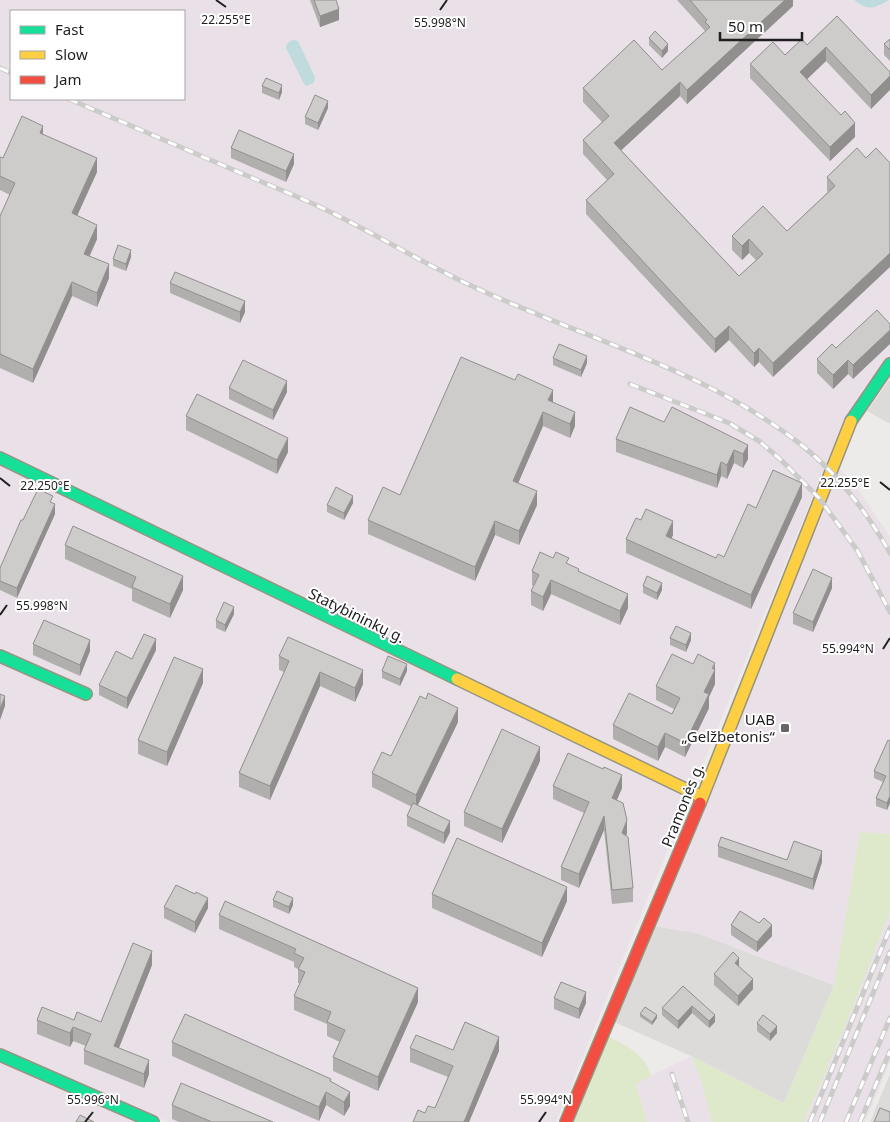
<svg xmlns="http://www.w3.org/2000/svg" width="890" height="1122" viewBox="0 0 890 1122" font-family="'Noto Sans',sans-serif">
  <rect width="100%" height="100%" fill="#edebe9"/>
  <path fill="#dcdbda" d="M890,379V423H888L867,411Z
    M654,926L697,933L834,985L784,1103L691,1056L614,1022Z
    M890,1074V1122H870Z"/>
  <path fill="#eae1e8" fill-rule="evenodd" d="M0,0H854L860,5L878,7L890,0V356L861,392L833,447L556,1122H168L0,1049ZM11,11H184V99H11Z
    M838,467L856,486L890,536V834L860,832L834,985L697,933L654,926Z
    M890,912V1063L865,1122H804L850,1014Z
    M691,1056L700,1077L712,1122H647L636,1083Z
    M0,1062L137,1122H0Z"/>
  <path fill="#dee8ca" d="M860,832L890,834V912L850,1014L804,1122H712L700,1077L691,1056L784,1103L834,985Z
    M608,1036C625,1045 647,1055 651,1076L636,1084L647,1122H571Z"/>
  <path fill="#bfdbde" d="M854,0H889C875,9 868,11 854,0Z
    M294,40L298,41L315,77L314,83L306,86L303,82L286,48C287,43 289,41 294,40Z"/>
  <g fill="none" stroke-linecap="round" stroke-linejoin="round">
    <defs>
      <path id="fast" d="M851,421L890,364
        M0,458L457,679
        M0,656L86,694
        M0,1055L153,1122"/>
      <path id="slow" d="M457,679L702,797
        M700,803L851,421"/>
      <path id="jam" d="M566,1122L700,803"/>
    </defs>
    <use href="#fast" stroke="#969582" stroke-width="14"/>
    <use href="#slow" stroke="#969582" stroke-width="14"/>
    <use href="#jam" stroke="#969582" stroke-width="14"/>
    <use href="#fast" stroke="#16e098" stroke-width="11"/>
    <use href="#slow" stroke="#ffcf43" stroke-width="11"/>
    <use href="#jam" stroke="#f24e42" stroke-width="11"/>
    <defs>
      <path id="rail" d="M0,68L11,73
        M69,99C125,123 180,147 236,171C264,183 292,194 320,207C371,231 420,262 472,286C580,337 704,369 799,443C836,472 867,512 890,553
        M630,384L729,423L759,441L780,459L819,498L857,550L890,612
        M672,1074L688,1122
        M810,1122L890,928
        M820,1122L890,952
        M846,1122L890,1018
        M860,1122L890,1051"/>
    </defs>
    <use href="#rail" stroke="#cbcbca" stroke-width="5"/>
    <use href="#rail" stroke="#fff" stroke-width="3" stroke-dasharray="9" stroke-linecap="butt"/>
  </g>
  <path fill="#b1afae" d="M310,0H336L339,20L320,27Z
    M677,0H793V6L687,104L680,96L621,150L739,276L756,260L749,253L742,260L732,250V236L787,231L828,192L827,191V177L857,148L773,377L759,362L754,367L729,340L715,353L586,214V200L607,180L583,154V140L602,122L583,102V88L662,70L705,32V31Z
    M837,16L890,72L871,109L826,61L807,79L855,137L830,161L750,78V64L785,55L807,45Z
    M649,38L668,51L662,58L649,45Z
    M890,39V61L884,55V44Z
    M262,86L282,92L279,100L262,93Z
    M328,108L318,130L305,124V117Z
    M43,134L97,172L77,216L97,239L90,256L109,278L97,307L72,296L33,383L0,368V216L10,195L0,190V157L3,158Z
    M231,148L294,164L286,182L231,158Z
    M131,257L126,271L113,266V259Z
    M170,283L245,312L240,323L170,293Z
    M890,324L853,379L848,374L833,389L817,373V359L836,348Z
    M553,358L587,363L581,377L553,365Z
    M229,388L287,392L273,420L229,399Z
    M553,402L575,426L570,438L543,426L518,483L537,505L519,545L495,535L475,581L368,534V520L400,495Z
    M186,416L288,452L277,474L186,430Z
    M664,422L748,445V459L743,468L734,463L727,479L721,476L717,488L616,452V439Z
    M802,497L751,609L626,553V539L673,535L671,538L716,558L724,557L756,508Z
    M53,503L55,514L17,598L0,590V568Z
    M353,503L344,520L327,512V505Z
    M65,545L183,590L170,618L132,601V589L65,559Z
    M553,558L569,564L628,608L620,625L551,594L543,611L531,605V591L534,586L532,585V571Z
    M643,586L662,590L657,600L643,593Z
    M832,588L813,632L793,624V613Z
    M234,614L225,632L216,628V620Z
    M670,638L691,640L686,652L670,645Z
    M33,644L90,651L80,676L33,655Z
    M156,650L127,709L99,695V685L132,659Z
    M279,656L363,684L355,702L320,686L270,800L239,787V773L284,672L279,670Z
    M693,664L715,669V684L709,697V708L685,757L665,747L658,761L613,739V725L672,714L674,709L656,700V686Z
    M382,671H407L400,686L382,678Z
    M203,683L167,766L138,754V740Z
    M458,722L418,805L450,832L444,844L407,826V816L412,807L372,787V773L391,756Z
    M890,741V803L887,810L876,806V798L883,782L874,778V771Z
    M540,761L502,843L464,826V812Z
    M553,786L622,788L617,800L627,833L626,836L633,888V902L612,904L604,830L579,888L561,880V867L584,813L553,799Z
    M718,846L787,860L822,862L813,890L718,857Z
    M195,894L208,908L195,933L164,918V907Z
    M432,894L567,901L542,957L432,908Z
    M273,900L293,905L289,914L273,907Z
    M219,915L418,1002L378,1091L333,1071V1057L340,1042L327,1036V1024L294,1010V996L300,983H298V969L294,967V962L219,929Z
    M731,925L772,936L757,952L731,935Z
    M152,965L119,1048L149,1074L144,1088L84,1064V1050L86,1046L73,1041L70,1047L37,1034V1020H74L101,1022Z
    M739,967L753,989L738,1006L714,985V974Z
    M683,986L715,1022L709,1028L692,1013L678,1029L662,1015V1008Z
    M554,998L586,1003L579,1019L554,1009Z
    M640,1014L657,1018L652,1025L640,1017Z
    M757,1023L777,1033L770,1041L757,1031Z
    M172,1042L331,1082L350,1106L344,1116L326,1105L319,1121L172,1056Z
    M410,1048L453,1050L499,1051L469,1122H413L425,1113L435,1108L448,1077L410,1062Z
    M172,1105L273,1122H179L172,1119Z"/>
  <path fill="#908f8d" d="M785,0H793V6L687,104V90Z
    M339,9V20L320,27V16Z
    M668,44V51L662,58V51Z
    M826,47V61L800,86V72Z
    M890,76V90L871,109V95Z
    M680,82V96L614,157V143Z
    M282,85V92L279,100V93Z
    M328,101V108L318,130V123Z
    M855,123V137L830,161V147Z
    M43,126V140L40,133Z
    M294,154V164L286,182V171Z
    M97,158V172L72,227V213Z
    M97,225V239L84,267V254Z
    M749,239V253L742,260V246Z
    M131,250V257L126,271V264Z
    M890,253V267L773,377V363Z
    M109,264V278L97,307V293Z
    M72,282V296L33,383V369Z
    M245,301V312L240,323V312Z
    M729,326V340L715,353V339Z
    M890,330V344L853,379V365Z
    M759,348V362L754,367V353Z
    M587,356V363L581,377V370Z
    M848,360V374L833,389V375Z
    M287,381V392L273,420V410Z
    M553,390V404L548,400Z
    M543,412V426L513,495V481Z
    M575,412V426L570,438V424Z
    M288,438V452L277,474V460Z
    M748,445V459L743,468V454Z
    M734,450V463L727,479V465Z
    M721,462V476L717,488V475Z
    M802,483V497L751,609V595Z
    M537,491V505L519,545V531Z
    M353,496V503L344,520V513Z
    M55,504V514L17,598V588Z
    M495,521V535L475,581V567Z
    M673,521V535L666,550V536Z
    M183,576V590L170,618V604Z
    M832,578V588L813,632V622Z
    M551,580V594L543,611V597Z
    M662,583V590L657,600V593Z
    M628,594V608L620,625V611Z
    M234,607V614L225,632V625Z
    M691,633V640L686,652V645Z
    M156,639V650L127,709V698Z
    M90,640V651L80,676V665Z
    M715,663V684L709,697V708L685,757V743Z
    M407,664V671L400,686V679Z
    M203,669V683L167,766V752Z
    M363,670V684L355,702V688Z
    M320,672V686L270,800V786Z
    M5,696V706L0,720V709Z
    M458,708V722L416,809V795Z
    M665,733V747L658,761V747Z
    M540,747V761L502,843V829Z
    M622,775V788L612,811V798Z
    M890,796V803L887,810V803Z
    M604,816V830L579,888V874Z
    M627,820V833L622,846V833Z
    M450,821V832L444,844V833Z
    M822,851V862L813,890V879Z
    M567,887V901L542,957V943Z
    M208,898V908L195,933V922Z
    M293,898V905L289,914V907Z
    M772,925V936L757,952V942Z
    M152,951V965L114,1060V1046Z
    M739,958V969L735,963Z
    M753,979V989L738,1006V996Z
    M418,988V1002L378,1091V1077Z
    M586,992V1003L579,1019V1009Z
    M692,1006V1013L678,1029V1021Z
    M657,1015V1018L652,1025V1022Z
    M715,1015V1022L709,1028V1021Z
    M777,1026V1033L770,1041V1034Z
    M73,1027V1041L70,1047V1033Z
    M499,1037V1051L469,1122H464Z
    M149,1060V1074L144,1088V1074Z
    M326,1092V1105L319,1121V1107Z
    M350,1092V1106L344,1116V1102Z"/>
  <path fill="#ceccca" stroke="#908f8d" d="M314,0H336L339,9L320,16Z
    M690,0H785L687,90L680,82L614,143L739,276L763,254L749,239L742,246L732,236L763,206L787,231L835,186L827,177L857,148L866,158L876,148L890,163V253L773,363L759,348L754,353L729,326L715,339L586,200L614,174L583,140L609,116L583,88L634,40L662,70L710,27L705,22L707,20Z
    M837,16L890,72V76L871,95L826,47L800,72L841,115L845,111L855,123L830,147L750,64L773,42L785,55L802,39L807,45Z
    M655,31L668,44L662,51L649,38Z
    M890,39V50L884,44Z
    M266,78L282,85L279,93L262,86Z
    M315,95L328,101L318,123L305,117Z
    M22,116L43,126L40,133L97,158L72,213L97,225L84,254L109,264L97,293L72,282L33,369L0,354V216L15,183L0,176V157L3,158Z
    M239,130L294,154L286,171L231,148Z
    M118,245L131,250L126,264L113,259Z
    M175,272L245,301L240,312L170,283Z
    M877,310L890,324V330L853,365L848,360L833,375L817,359L832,344L836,348Z
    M559,344L587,356L581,370L553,358Z
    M461,357L515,380L518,374L553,390L548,400L575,412L570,424L543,412L513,481L537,491L519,531L495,521L475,567L368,520L383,487L400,495Z
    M243,360L287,381L273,410L229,388Z
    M197,394L288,438L277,460L186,416Z
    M630,407L664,422L672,407L748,445L743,454L734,450L727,465L721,462L717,475L616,439Z
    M773,470L802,483L751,595L626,539L636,518L641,520L646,509L673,521L666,536L716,558L718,554L724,557L748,504L756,508Z
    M336,487L353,496L344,513L327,505Z
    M38,489L53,496L50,502L55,504L17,588L0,581V568L21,520H23Z
    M73,526L183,576L170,604L132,587L136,577L65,545Z
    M540,552L553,558L556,552L569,558L566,563L579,569L578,571L628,594L620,611L551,580L543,597L531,591L539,575L532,571Z
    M813,569L832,578L813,622L793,613Z
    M647,576L662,583L657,593L643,586Z
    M224,602L234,607L225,625L216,620Z
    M44,620L90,640L80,665L33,644Z
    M676,626L691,633L686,645L670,638Z
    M144,634L156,639L127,698L99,685L116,651L132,659Z
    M288,637L363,670L355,688L320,672L270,786L239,773L289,661L279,656Z
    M672,654L693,664L698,654L715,663L712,668L715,670L704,692L709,694L685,743L665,733L658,747L613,725L629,693L672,714L680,698L656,686Z
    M388,656L407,664L400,679L382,671Z
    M174,657L203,669L167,752L138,740Z
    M428,693L458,708L416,795L372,773L382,752L391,756L420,696L426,699Z
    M0,694L5,696L0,709Z
    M502,729L540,747L502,829L464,812Z
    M888,740L890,741V796L887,803L876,798L886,776L874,771Z
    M568,753L603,769L604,767L622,775L612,798L623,803L627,820L622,833L628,837L633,888L612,890L604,816L579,874L561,867L589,802L553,786Z
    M413,803L450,821L444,833L407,816Z
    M721,837L787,860L794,841L822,851L813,879L718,846Z
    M457,838L567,887L542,943L432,894Z
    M176,885L195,894L196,892L208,898L195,922L164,907Z
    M277,891L293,898L289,907L273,900Z
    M225,901L418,988L378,1077L333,1057L345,1030L327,1022L331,1012L294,996L305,972L298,969L304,958L294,953L296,949L219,915Z
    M740,911L759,923L764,918L772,925L757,942L731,925Z
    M133,943L152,951L114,1046L149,1060L144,1074L84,1050L91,1034L73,1027L70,1033L37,1020L42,1007L74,1020L77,1012L101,1022Z
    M733,952L739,958L735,963L753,979L738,996L714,974Z
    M561,982L586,992L579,1009L554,998Z
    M683,986L715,1015L709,1021L692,1006L678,1021L662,1008Z
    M645,1007L657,1015L652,1022L640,1014Z
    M185,1014L331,1079L330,1081L350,1092L344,1102L326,1092L319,1107L172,1042Z
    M763,1015L777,1026L770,1034L757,1023Z
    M465,1022L499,1037L464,1122H413L418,1110L425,1113L428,1106L435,1108L453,1066L410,1048L416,1035L453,1050Z
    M181,1083L273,1122H212L172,1105Z
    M880,1108L890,1112V1122H874Z
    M80,1115L94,1122H76Z"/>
  <path fill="none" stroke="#1f1f1f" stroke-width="2" d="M216,0L226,7M440,10L447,0M0,478L10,486M880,482L890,490M0,615L7,605M883,649L890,638M85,1122L93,1112M539,1122L546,1112"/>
  <rect fill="#676666" stroke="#fff" stroke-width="2" x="780" y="723" width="10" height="10" rx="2.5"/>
  <g text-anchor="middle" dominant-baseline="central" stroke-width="4" stroke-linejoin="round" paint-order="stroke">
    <g font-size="15" fill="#1f1f1f" stroke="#fff">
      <text transform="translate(357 615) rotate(26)">Statybininkų g.</text>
      <text transform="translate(682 805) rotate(-68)">Pramonės g.</text>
    </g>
    <g font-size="15" fill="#1f1f1f" stroke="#fff" text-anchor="end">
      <text x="775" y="719">UAB<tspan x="775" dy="17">„Gelžbetonis“</tspan></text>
    </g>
  </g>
  <g font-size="12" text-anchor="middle" fill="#1f1f1f" stroke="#fff" stroke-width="4" stroke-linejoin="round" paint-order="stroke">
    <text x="226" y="24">22.255°E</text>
    <text x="440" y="27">55.998°N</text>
    <text x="845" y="487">22.255°E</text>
    <text x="45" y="490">22.250°E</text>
    <text x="42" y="610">55.998°N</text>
    <text x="848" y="653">55.994°N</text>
    <text x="93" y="1104">55.996°N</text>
    <text x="546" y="1104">55.994°N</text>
  </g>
  <rect x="10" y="10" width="175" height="90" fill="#ffffff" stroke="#a5a5a5"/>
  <rect x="20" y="26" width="25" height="8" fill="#16e098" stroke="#a5a5a5"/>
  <text x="55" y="35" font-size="15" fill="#1f1f1f">Fast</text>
  <rect x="20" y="51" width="25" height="8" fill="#ffcf43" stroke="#a5a5a5"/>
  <text x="55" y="60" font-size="15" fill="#1f1f1f">Slow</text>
  <rect x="20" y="76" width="25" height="8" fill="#f24e42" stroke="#a5a5a5"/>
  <text x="55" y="85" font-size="15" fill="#1f1f1f">Jam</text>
  <path d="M720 32v8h82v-8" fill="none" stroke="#1f1f1f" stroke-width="2.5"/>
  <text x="728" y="32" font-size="15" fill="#1f1f1f" stroke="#ffffff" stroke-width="4" paint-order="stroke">50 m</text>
</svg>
